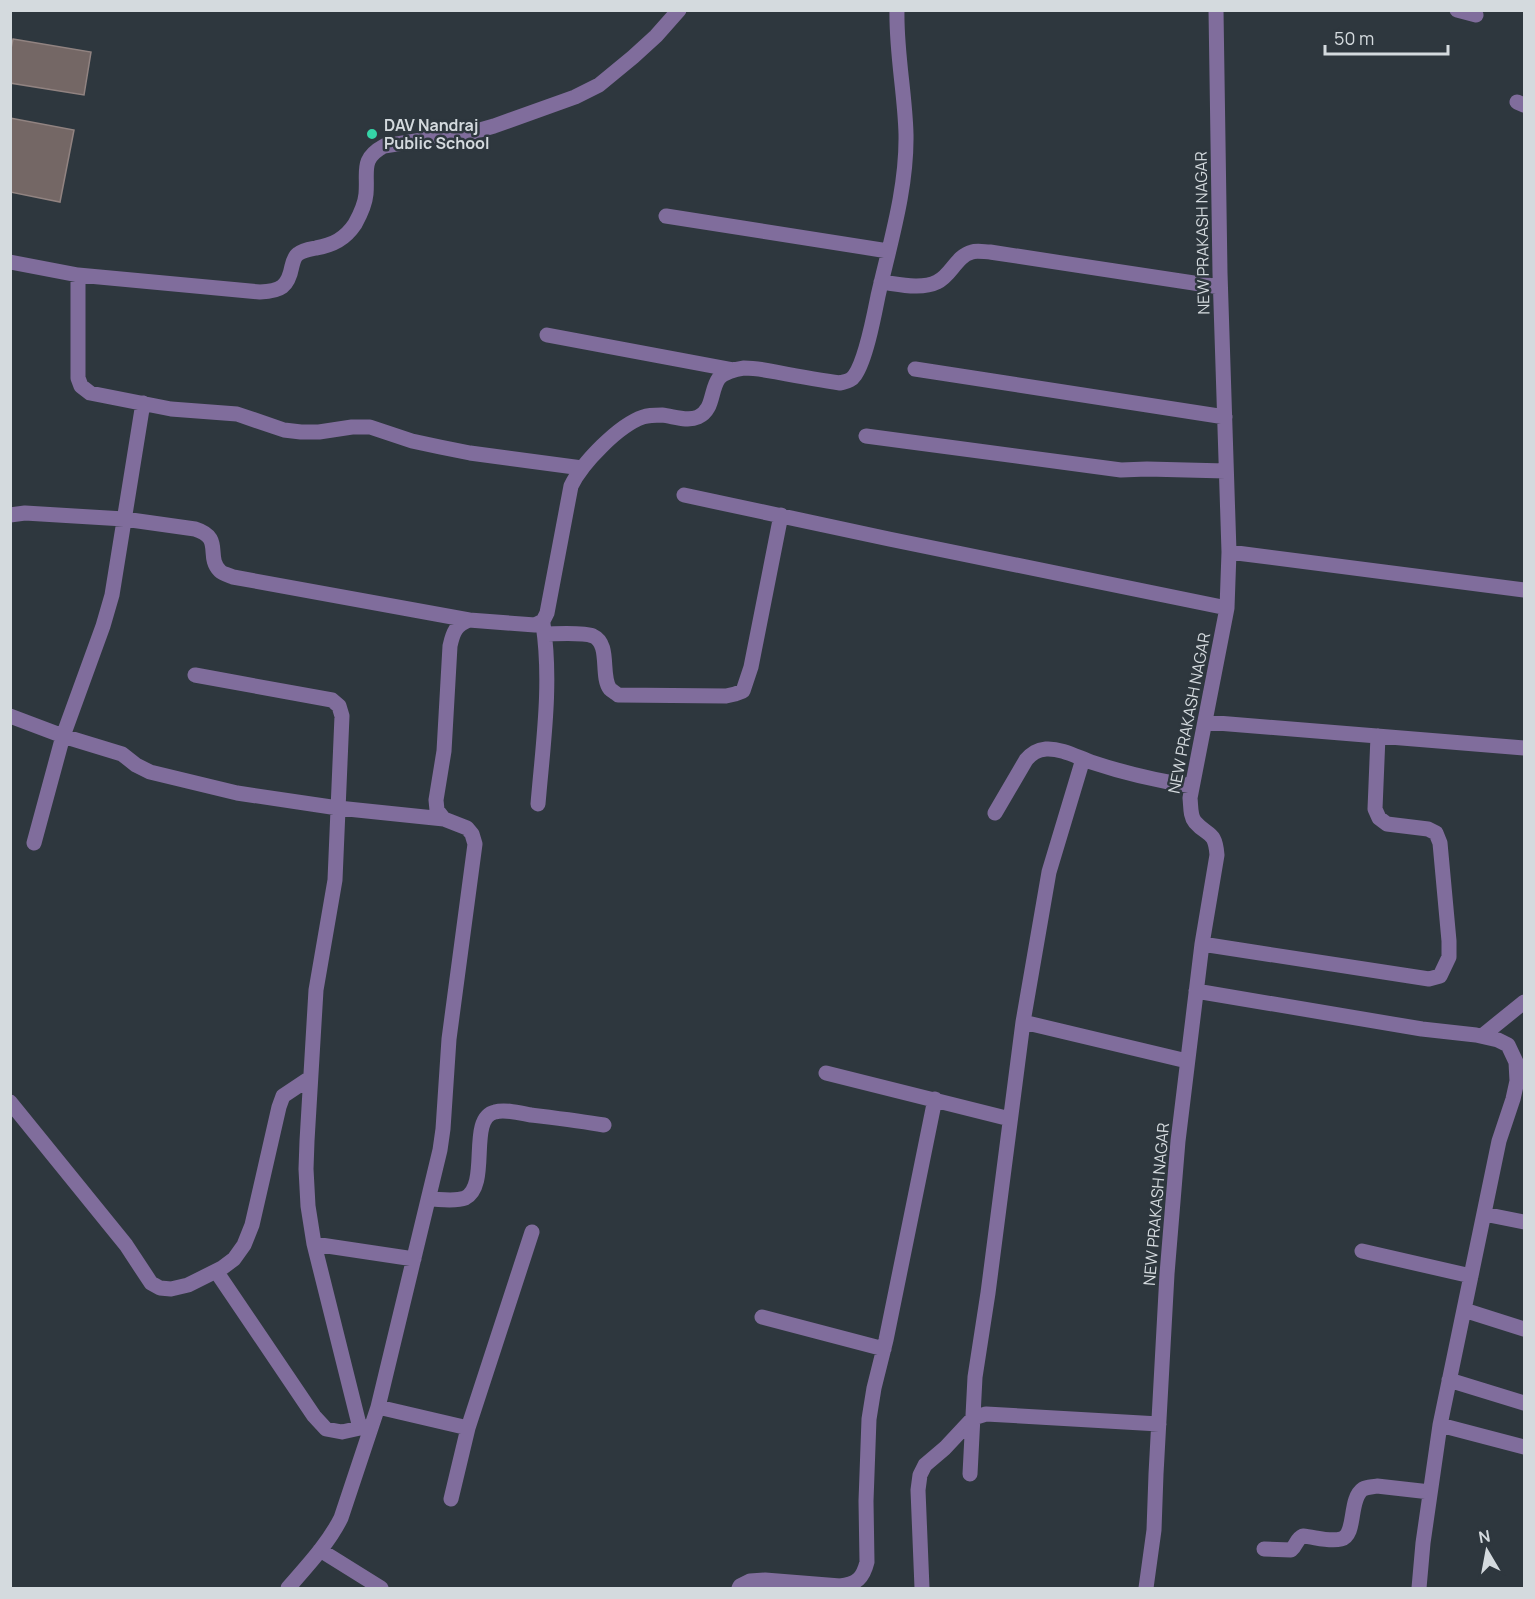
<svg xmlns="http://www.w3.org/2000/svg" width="1535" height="1599" viewBox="0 0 1535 1599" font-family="Manrope,sans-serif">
  <rect width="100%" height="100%" fill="#2e373e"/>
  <path fill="#746765" stroke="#918381" stroke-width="1.5" d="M13,39L91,52L84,95L10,83V53Z
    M10,118L74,130L60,202L10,192Z"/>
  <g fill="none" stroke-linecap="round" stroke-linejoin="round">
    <path stroke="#806d9c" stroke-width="15" d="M1457,10L1476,15
      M1517,102L1524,105
      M666,216L888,251
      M10,262L78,275L260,292C281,291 288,287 292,266C293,262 295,256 298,254C303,250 311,249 316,248C333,245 345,239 355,224C360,215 365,205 366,194C368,171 360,159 384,146L473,132L494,126L575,97L599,85L633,57L656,36L679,10
      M78,275V378L81,386L90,393L171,409L237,414L284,430L301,432H319L352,427H370L412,441L440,447L470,453L582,468
      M881,282C898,284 921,290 937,282C951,276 956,256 972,252C977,250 985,252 990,252L1220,287
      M547,335L734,370
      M915,369L1225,417
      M866,436L1121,470L1147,469L1226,471
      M684,495L889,539L1227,608
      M10,515L25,513L124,519L195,529C224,538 205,556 220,571C223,574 229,575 233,577L469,620
      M1229,552L1524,590
      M545,634C556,634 583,632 593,636C611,644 600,676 610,689C611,690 617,694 618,695L726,696L735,694L743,691L751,667L781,515
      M195,675L332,700L339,706L342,716L335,880L316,990L307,1141L306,1169L308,1206L314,1244L360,1428
      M10,716L63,736L122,754L136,765L150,772L237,793L338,808L444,819
      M1205,722L1524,748
      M538,804C543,744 552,683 543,624
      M995,813L1026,760C1032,753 1037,750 1046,749C1061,748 1077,757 1091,762C1124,773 1158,781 1192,786
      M34,843L63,736L103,626L112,595L143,403
      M1202,944L1429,979L1440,976L1449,957V941L1440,843L1436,833L1428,829L1387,824L1379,818L1375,809L1378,736
      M1196,991L1422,1029L1476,1035L1498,1040L1508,1045L1516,1062L1517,1081L1513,1099L1499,1141L1440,1425L1423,1543L1419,1588
      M1023,1022L1187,1061
      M1482,1036L1524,1002
      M826,1073L1010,1119
      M10,1102L126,1245L151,1283L160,1288L171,1289L188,1285L222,1268L234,1259L244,1245L252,1225L279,1107L283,1096L310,1078
      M429,1199C439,1199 455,1202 465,1198C491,1185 467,1118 495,1112C505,1109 520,1113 531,1115C555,1118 580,1121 604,1125
      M1484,1214L1524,1222
      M314,1244L414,1259
      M1362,1251L1471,1276
      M216,1271L314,1416L326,1429L342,1432L369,1426
      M1464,1310L1524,1329
      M762,1317L884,1349
      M1449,1380L1524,1403
      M378,1407L468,1428
      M1440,1425L1524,1447
      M970,1474L975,1377L988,1293L1023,1022L1049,872L1083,759
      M451,1499L468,1428L532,1232
      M1264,1549L1291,1550C1297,1545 1296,1539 1303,1536C1315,1537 1329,1542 1341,1539C1357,1535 1348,1499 1363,1489C1367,1487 1372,1487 1377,1486L1430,1492
      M320,1550L381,1588
      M288,1588C307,1566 328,1544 341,1518L378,1407L440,1150L443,1129L449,1039L475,844L472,834L467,828L444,819L437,810L436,800L444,751L450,646C453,632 456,625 469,620L535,625L543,621L547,613L571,486C582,463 619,425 643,417C649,415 656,415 662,415C673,416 687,422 698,417C714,410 710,390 719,378C725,372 736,369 744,368C755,368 766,370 776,372C797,376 818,380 840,383C847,381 851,381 855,375C866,359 874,316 878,296C890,243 907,189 906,134C905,93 896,52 897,10
      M739,1588L740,1586L750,1581L765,1580L840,1586C857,1584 863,1578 867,1562L866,1501L869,1419L874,1388L886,1340L935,1099
      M922,1588L918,1490L920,1475L925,1465L945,1448L973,1418L986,1414L1159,1424
      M1146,1588L1154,1530L1156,1474L1167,1274L1178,1141L1202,944L1217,855C1215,830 1208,837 1195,822C1190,816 1191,806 1190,798L1227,608L1229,552L1220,273L1216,10"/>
  </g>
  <circle fill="#35d4a7" stroke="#2e373e" stroke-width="2" cx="372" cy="134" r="6"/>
  <g text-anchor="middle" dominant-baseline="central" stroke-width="5" stroke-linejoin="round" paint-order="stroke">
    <g font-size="16" font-weight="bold" fill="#d4dade" stroke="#2e373e" text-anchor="start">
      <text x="384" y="125">DAV Nandraj<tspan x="384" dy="18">Public School</tspan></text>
    </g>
    <g font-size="16" fill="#d4dade" stroke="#2e373e">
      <text transform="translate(1202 233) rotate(-91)">NEW PRAKASH NAGAR</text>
      <text transform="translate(1189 713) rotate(-79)">NEW PRAKASH NAGAR</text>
      <text transform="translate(1156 1204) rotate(-85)">NEW PRAKASH NAGAR</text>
    </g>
  </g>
  <rect width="1535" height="1599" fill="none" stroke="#d4dade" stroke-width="24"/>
  <g transform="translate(1487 1551) rotate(350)" stroke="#2e373e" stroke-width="4.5" paint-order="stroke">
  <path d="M0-4.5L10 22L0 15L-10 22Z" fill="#d4dade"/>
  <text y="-9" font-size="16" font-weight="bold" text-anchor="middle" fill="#d4dade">N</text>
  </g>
  <path d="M1325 45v9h123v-9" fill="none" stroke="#d4dade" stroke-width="3"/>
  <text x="1334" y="45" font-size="18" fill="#d4dade" stroke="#2e373e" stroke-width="4.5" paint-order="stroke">50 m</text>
</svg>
